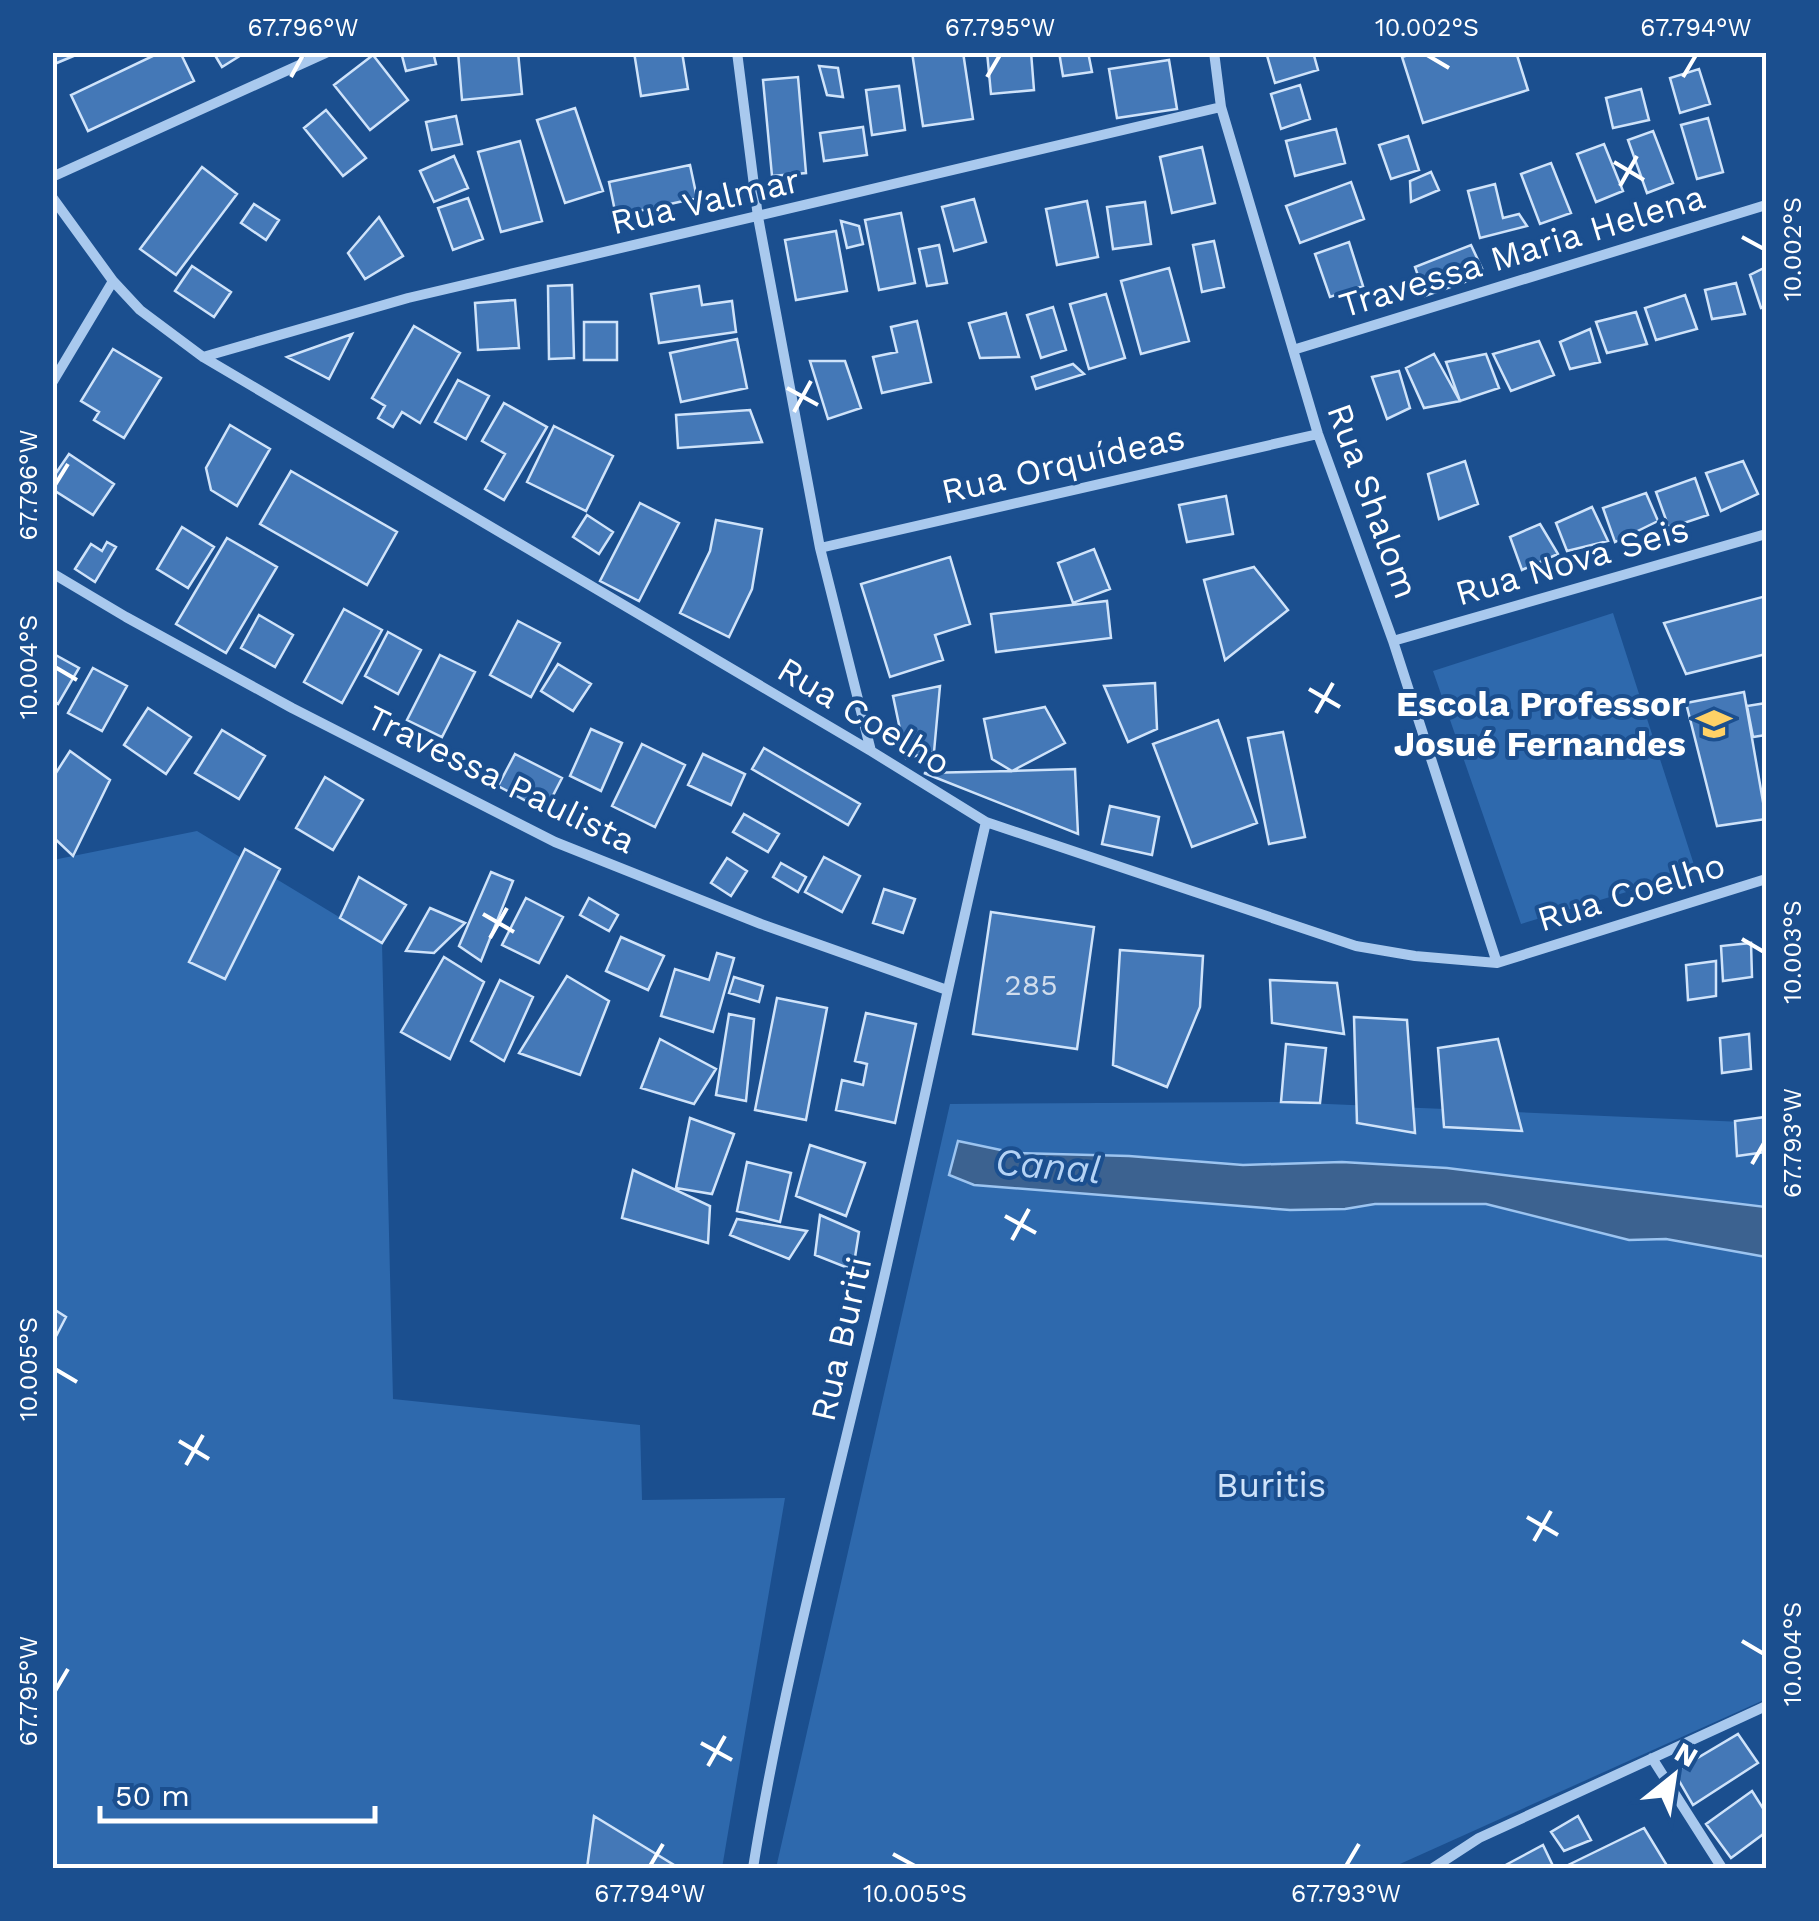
<svg xmlns="http://www.w3.org/2000/svg" width="1819" height="1921" viewBox="0 0 1819 1921" font-family="'Work Sans',sans-serif">
  <rect width="100%" height="100%" fill="#1b4f8f"/>
  <path fill="#2e69ad" d="M1613,613L1696,871L1521,924L1433,671Z
    M197,831L382,943L393,1399L640,1425L642,1500L785,1498L722,1868H53V860Z
    M1281,1102L1766,1123V1699L1391,1868H776L950,1104Z"/>
  <path fill="#3c6290" stroke="#9cc4f0" stroke-width="2.5" d="M958,1141L1015,1153L1129,1156L1243,1165L1342,1162L1447,1168L1766,1207V1257L1666,1239L1629,1240L1486,1204H1375L1345,1209L1290,1210L974,1185L949,1175Z"/>
  <path fill="#4478b7" stroke="#cfe3fa" stroke-width="2.5" d="M52,52H83L52,65Z
    M161,52H180L194,81L88,131L71,95Z
    M213,52H246L222,67Z
    M401,52H433L436,64L406,71Z
    M458,52H518L522,94L462,100Z
    M634,52H682L688,89L641,96Z
    M912,52H963L973,119L923,126Z
    M987,52H1031L1034,90L991,94Z
    M1059,52H1088L1092,72L1063,76Z
    M1266,52H1313L1318,70L1275,83Z
    M1417,52H1516L1528,90L1423,123L1402,57Z
    M373,55L408,100L370,130L334,85Z
    M1169,60L1177,109L1117,118L1109,69Z
    M819,66L838,68L843,97L827,95Z
    M1699,69L1710,104L1680,113L1670,78Z
    M798,77L806,173L772,176L763,80Z
    M1300,85L1310,119L1281,129L1271,94Z
    M899,86L905,130L872,135L866,90Z
    M1641,89L1649,120L1613,128L1606,98Z
    M575,108L603,191L565,203L537,120Z
    M326,110L366,158L343,176L304,128Z
    M456,116L462,144L432,150L426,122Z
    M1708,118L1723,172L1697,179L1681,125Z
    M863,127L867,155L824,161L820,133Z
    M1336,129L1345,163L1295,176L1286,141Z
    M1653,131L1673,183L1647,193L1628,140Z
    M1408,136L1419,170L1391,179L1379,145Z
    M520,141L542,221L501,232L478,152Z
    M1604,144L1623,191L1596,202L1577,154Z
    M1202,147L1215,203L1172,213L1160,157Z
    M454,156L468,188L434,202L420,171Z
    M1551,163L1571,213L1540,224L1521,174Z
    M690,165L697,198L616,216L609,182Z
    M202,167L237,194L176,275L140,249Z
    M1431,172L1439,190L1411,202L1410,181Z
    M1351,182L1364,219L1300,243L1286,206Z
    M1495,184L1503,218L1519,214L1527,226L1480,238L1468,191Z
    M468,198L483,239L453,250L438,208Z
    M974,199L986,242L954,251L942,207Z
    M1087,201L1098,257L1057,265L1046,209Z
    M1145,202L1151,244L1113,249L1107,207Z
    M254,204L279,220L266,240L241,223Z
    M901,213L915,283L879,290L865,220Z
    M379,217L403,256L365,279L348,253Z
    M841,221L859,226L863,244L847,248Z
    M836,231L847,291L796,300L785,240Z
    M1214,241L1224,287L1202,292L1193,245Z
    M1349,242L1363,286L1330,297L1315,254Z
    M939,245L947,283L927,286L919,249Z
    M1471,245L1485,275L1425,296L1415,267Z
    M192,266L231,292L214,317L175,291Z
    M1766,267V307L1761,308L1750,275Z
    M1169,268L1189,341L1141,354L1121,281Z
    M1736,283L1745,314L1712,319L1705,290Z
    M572,285L574,358L549,359L548,286Z
    M699,286L702,305L732,301L736,332L659,343L651,294Z
    M1106,294L1125,358L1089,369L1070,304Z
    M1685,295L1697,329L1656,340L1645,308Z
    M515,300L519,348L478,350L475,303Z
    M1053,307L1066,350L1041,358L1027,315Z
    M1636,312L1647,344L1607,353L1596,322Z
    M1006,313L1019,357L980,358L969,323Z
    M917,321L931,382L882,393L873,357L897,352L891,327Z
    M584,322H617V360H584Z
    M414,326L460,353L420,423L402,412L393,427L378,418L385,406L372,398Z
    M1590,329L1600,362L1570,369L1560,342Z
    M352,334L329,379L287,357Z
    M737,339L747,388L681,402L670,353Z
    M1539,341L1554,375L1511,391L1493,354Z
    M113,349L161,378L124,438L94,420L99,412L81,401Z
    M1434,354L1460,401L1424,408L1406,368Z
    M1486,354L1499,388L1460,401L1446,362Z
    M810,361H845L861,408L828,419Z
    M1073,364L1084,374L1036,389L1032,377Z
    M1399,371L1410,408L1387,419L1372,377Z
    M458,380L489,396L466,439L435,422Z
    M504,403L547,427L504,500L485,489L505,454L482,441Z
    M750,410L762,442L678,448L676,415Z
    M230,425L270,449L237,506L211,490L206,468Z
    M554,426L613,456L586,511L527,482Z
    M69,454L114,484L93,515L52,489V479Z
    M1465,461L1478,504L1439,519L1428,474Z
    M1743,461L1758,494L1721,511L1706,473Z
    M291,471L397,532L367,585L260,524Z
    M1695,478L1708,515L1669,528L1656,492Z
    M1646,493L1658,521L1615,542L1603,508Z
    M1226,496L1233,534L1187,542L1179,505Z
    M640,503L679,523L639,601L600,581Z
    M1592,507L1608,541L1567,551L1556,523Z
    M587,515L613,532L599,554L573,537Z
    M716,520L762,529L752,589L729,637L680,613L710,551Z
    M1540,524L1558,554L1522,570L1510,537Z
    M182,527L214,547L188,588L157,569Z
    M227,538L277,567L226,653L176,624Z
    M107,542L116,547L95,582L75,569L91,544L102,551Z
    M1094,549L1110,589L1073,603L1058,563Z
    M950,557L970,624L935,635L943,660L890,677L861,584Z
    M1254,567L1288,610L1225,660L1204,580Z
    M1766,596V654L1686,674L1664,623Z
    M1107,601L1111,638L996,652L991,614Z
    M344,609L382,630L342,703L304,682Z
    M259,615L293,635L275,667L241,648Z
    M518,621L560,643L531,697L490,675Z
    M388,632L421,650L398,694L365,676Z
    M52,653L79,668L58,704L52,700Z
    M440,655L475,672L442,737L407,720Z
    M558,664L591,684L573,711L541,691Z
    M93,668L127,686L102,731L68,713Z
    M1155,683L1157,729L1128,742L1104,686Z
    M940,686L934,752L906,758L893,696Z
    M1744,692L1766,819L1717,826L1686,703Z
    M1766,703V735L1753,737L1747,706Z
    M1045,707L1065,743L1012,771L992,759L984,719Z
    M148,708L191,737L166,774L124,745Z
    M1218,720L1257,823L1192,847L1153,744Z
    M591,729L622,743L601,791L570,776Z
    M222,730L265,756L239,799L195,773Z
    M1283,732L1305,837L1269,844L1248,738Z
    M642,744L685,765L655,827L612,806Z
    M764,748L860,804L848,825L752,769Z
    M70,751L110,780L73,856L52,836V779Z
    M515,754L562,778L545,811L498,786Z
    M703,754L745,774L731,805L688,785Z
    M1075,769L1078,834L924,773L1012,771Z
    M325,777L363,800L333,850L296,828Z
    M1110,806L1159,817L1152,855L1102,844Z
    M744,814L779,834L768,852L733,832Z
    M245,849L280,869L225,979L189,962Z
    M824,857L860,876L842,912L805,892Z
    M727,858L747,871L731,896L711,883Z
    M781,863L806,877L798,892L773,877Z
    M491,872L513,881L481,961L459,946Z
    M359,877L406,905L382,943L340,918Z
    M884,889L915,899L903,933L873,923Z
    M526,898L563,917L539,963L502,945Z
    M589,898L618,915L609,931L580,915Z
    M430,908L465,923L434,953L406,951Z
    M991,912L1094,927L1077,1049L973,1034Z
    M621,937L664,956L648,990L606,971Z
    M1751,943L1752,977L1723,981L1721,946Z
    M1120,950L1203,956L1200,1007L1167,1087L1113,1065Z
    M717,953L734,958L713,1032L661,1016L675,969L709,980Z
    M444,957L484,982L450,1059L401,1032Z
    M1716,961V996L1688,1000L1686,965Z
    M567,976L609,1001L580,1075L519,1053Z
    M734,977L763,986L759,1002L729,993Z
    M500,980L533,997L504,1061L471,1041Z
    M1270,980L1337,983L1344,1034L1272,1023Z
    M777,998L827,1008L806,1120L755,1110Z
    M866,1013L916,1024L895,1123L836,1110L842,1080L863,1085L867,1064L855,1061Z
    M729,1014L754,1019L746,1101L716,1095Z
    M1354,1017L1407,1020L1415,1133L1357,1123Z
    M1749,1034L1751,1069L1722,1073L1720,1038Z
    M660,1039L716,1069L694,1104L641,1088Z
    M1498,1039L1522,1131L1444,1127L1438,1048Z
    M1286,1044L1326,1048L1320,1103L1281,1102Z
    M1765,1117L1766,1152L1737,1156L1735,1121Z
    M690,1118L734,1134L712,1194L676,1188Z
    M810,1145L865,1163L846,1216L796,1196Z
    M747,1162L791,1173L780,1222L737,1211Z
    M633,1170L710,1206L708,1243L622,1218Z
    M820,1215L859,1232L853,1270L815,1255Z
    M737,1219L807,1231L789,1259L730,1235Z
    M52,1308L66,1317L52,1344Z
    M1738,1734L1758,1763L1693,1805L1674,1772Z
    M1752,1791L1766,1813V1832L1731,1858L1706,1824Z
    M594,1816L679,1868H587Z
    M1578,1816L1591,1840L1564,1851L1551,1832Z
    M1644,1828L1666,1864L1659,1868L1564,1867Z
    M1543,1845L1554,1868H1500Z"/>
  <g fill="none" stroke-linecap="round" stroke-linejoin="round">
    <path stroke="#a9c9ee" stroke-width="10" d="M737,52L758,217L820,548L871,751
      M1214,52L1221,107L1318,434L1393,641L1497,963
      M52,177L328,52
      M52,197L113,281L140,310L203,357L871,751L986,822L1356,946L1415,956L1497,963L1766,879
      M1293,350L1766,205
      M203,357L408,298L1221,107
      M52,383L113,281
      M820,548L1318,434
      M52,573L126,617L292,708L555,842L761,924L947,990
      M1393,641L1766,534
      M1652,1758L1722,1868
      M753,1868C782,1688 829,1512 871,1334C911,1164 946,992 986,822
      M1433,1868L1479,1838L1766,1706"/>
  </g>
  <path fill="none" stroke="#fff" stroke-width="4" d="M1427,55L1449,68M291,77L303,55M987,77L1000,55M1683,77L1696,55M1614,162L1644,180M1620,186L1637,156M1742,237L1764,249M787,388L818,405M794,412L811,381M55,485L68,464M55,667L77,680M1309,689L1340,707M1316,713L1333,683M483,914L514,932M490,938L507,908M1742,939L1764,952M1752,1164L1764,1143M1005,1216L1036,1233M1012,1240L1029,1209M55,1369L77,1382M179,1441L209,1459M186,1465L203,1435M1527,1517L1558,1535M1534,1541L1551,1511M1742,1641L1764,1654M55,1691L68,1669M701,1743L732,1760M708,1766L725,1736M893,1854L915,1866M650,1866L663,1844M1346,1866L1359,1844"/>
  <defs>
    <symbol id="school-bare" viewBox="-9 -9 18 18"><path d="M0-5L7-2L0 1L-7-2ZM-4 1L0 2.5L4 1V4Q0 6-4 4Z" fill="#ffd166" stroke="#1b4f8f" stroke-width="2.5" paint-order="stroke"/></symbol>
  </defs>
  <g fill-rule="evenodd">
    <use href="#school-bare" x="1689" y="699" width="50" height="50"/>
  </g>
  <g text-anchor="middle" dominant-baseline="central" stroke-width="8" stroke-linejoin="round" paint-order="stroke">
    <g font-size="30" fill="#d0dded">
      <text x="1031" y="984">285</text>
    </g>
    <g font-size="35" fill="#fff" stroke="#1b4f8f">
      <text transform="translate(705 201) rotate(-13)">Rua Valmar</text>
      <text transform="translate(1522 251) rotate(-17)">Travessa Maria Helena</text>
      <text transform="translate(1063 464) rotate(-13)">Rua Orquídeas</text>
      <text transform="translate(1373 501) rotate(70)">Rua Shalom</text>
      <text transform="translate(1572 561) rotate(-16)">Rua Nova Seis</text>
      <text transform="translate(864 716) rotate(31)">Rua Coelho</text>
      <text transform="translate(501 779) rotate(26)">Travessa Paulista</text>
      <text transform="translate(1631 892) rotate(-17)">Rua Coelho</text>
      <text transform="translate(841 1339) rotate(-77)">Rua Buriti</text>
    </g>
    <g font-size="35" font-weight="bold" fill="#fff" stroke="#1b4f8f" text-anchor="end">
      <text x="1686" y="704">Escola Professor<tspan x="1686" dy="40">Josué Fernandes</tspan></text>
    </g>
    <g font-size="35" fill="#cfe3fa" stroke="#1b4f8f">
      <text x="1271" y="1485">Buritis</text>
    </g>
    <g font-size="38" font-style="italic" fill="#b5d3f5" stroke="#1b4f8f">
      <text transform="translate(1048 1166) rotate(5)">Canal</text>
    </g>
  </g>
  <rect width="1819" height="1921" fill="none" stroke="#1b4f8f" stroke-width="110"/>
  <g transform="translate(1674 1776) rotate(30)" stroke="#1b4f8f" stroke-width="8" paint-order="stroke">
  <path d="M0-8L18 38L0 25L-18 38Z" fill="#ffffff"/>
  <text y="-15" font-size="28" font-weight="bold" text-anchor="middle" fill="#ffffff">N</text>
  </g>
  <path d="M100 1806v15h275v-15" fill="none" stroke="#ffffff" stroke-width="5"/>
  <text x="115" y="1806" font-size="30" fill="#ffffff" stroke="#1b4f8f" stroke-width="8" paint-order="stroke">50 m</text>
  <rect x="55" y="55" width="1709" height="1811" fill="none" stroke="#fff" stroke-width="4"/>
  <g font-size="25" text-anchor="middle" fill="#fff">
    <text x="303" y="36">67.796°W</text>
    <text x="1000" y="36">67.795°W</text>
    <text x="1427" y="36">10.002°S</text>
    <text x="1696" y="36">67.794°W</text>
    <text transform="translate(1792 249) rotate(-90)" y="9">10.002°S</text>
    <text transform="translate(28 485) rotate(-90)" y="9">67.796°W</text>
    <text transform="translate(28 667) rotate(-90)" y="9">10.004°S</text>
    <text transform="translate(1792 952) rotate(-90)" y="9">10.003°S</text>
    <text transform="translate(1792 1143) rotate(-90)" y="9">67.793°W</text>
    <text transform="translate(28 1369) rotate(-90)" y="9">10.005°S</text>
    <text transform="translate(1792 1654) rotate(-90)" y="9">10.004°S</text>
    <text transform="translate(28 1691) rotate(-90)" y="9">67.795°W</text>
    <text x="650" y="1902">67.794°W</text>
    <text x="915" y="1902">10.005°S</text>
    <text x="1346" y="1902">67.793°W</text>
  </g>
</svg>
